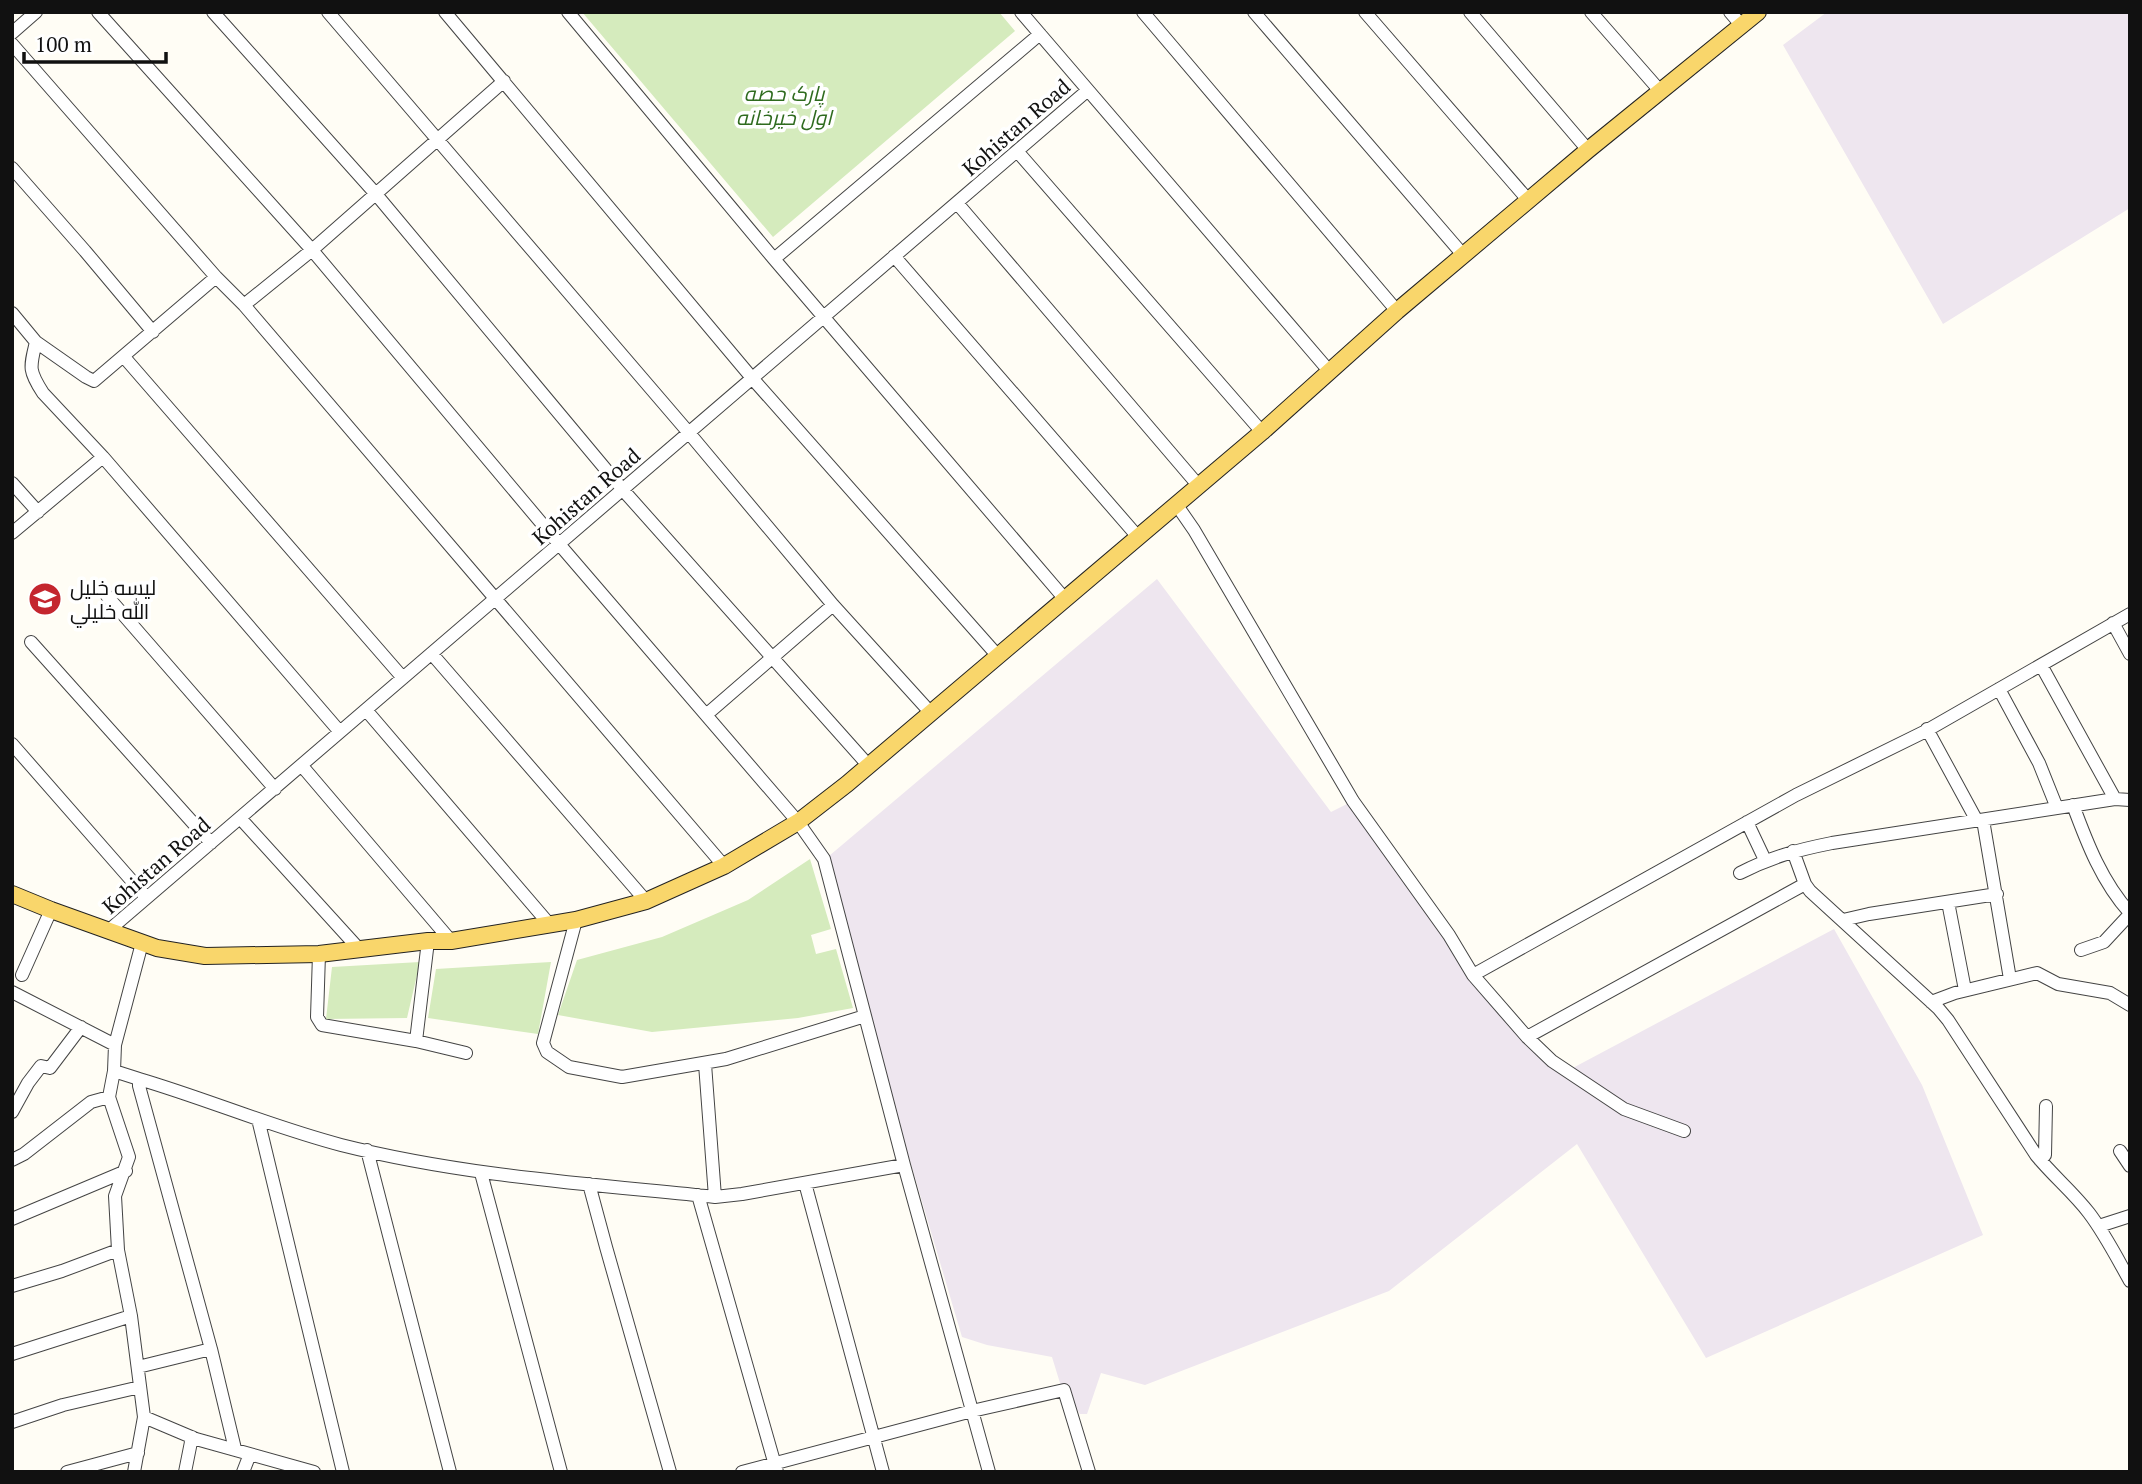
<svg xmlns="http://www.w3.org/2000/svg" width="2142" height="1484" viewBox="0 0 2142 1484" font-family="'PT Serif',Cairo,serif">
  <rect width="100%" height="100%" fill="#fffdf5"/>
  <path fill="#eee6ef" d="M1827,12H2130V208L1943,324L1783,45Z
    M1157,579L1331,812L1353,801L1473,975L1569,1070L1834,929L1922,1085L1983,1235L1706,1358L1577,1144L1389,1291L1145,1385L1101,1373L1087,1414H1080L1060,1383L1052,1357L987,1345L962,1337L908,1154L829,856Z"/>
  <path fill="#d5ebbd" d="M582,12H999L1015,31L773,237Z
    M810,859L831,929L811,935L816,954L836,949L853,1008L798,1018L652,1032L558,1015L577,960L662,937L748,900Z
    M420,962L407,1018L326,1019L332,967Z
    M551,962L538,1034L428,1018L436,969Z"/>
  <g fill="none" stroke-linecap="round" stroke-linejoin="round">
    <defs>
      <path id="minor" d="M98,12L312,250L559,544L798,822L824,859L904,1165L989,1472
        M213,12L375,193L623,490L868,765
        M328,12L689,433L833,605L930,712
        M445,12L752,378L997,655
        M568,12L774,259L1064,598
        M1021,12L1330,372
        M1143,12L1397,311
        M1254,12L1464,256
        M1365,12L1529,201
        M1470,12L1588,150
        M1591,12L1661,92
        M1730,12L1742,26
        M12,33L36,12
        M12,44L216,277L244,305L724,866
        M1017,151L1262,432
        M12,168L85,251L153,332
        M957,203L1198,485
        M894,256L1138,537
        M774,259L1040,34
        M244,305L312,250L504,81
        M12,313L36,342L86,377L94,381L216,277
        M36,342C30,367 28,370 43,393L103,457L340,732
        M124,357L403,678
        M12,483L38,512
        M1176,504L1194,530L1353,801L1449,935L1473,975L1527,1037L1552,1061L1624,1109L1684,1131
        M12,533L103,457
        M107,596L275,789
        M2113,623L2130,654
        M31,642L211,843
        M432,654L646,901
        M2041,665L2115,799
        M1999,689L2039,763L2057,808
        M366,710L550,925
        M706,715L833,605
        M1927,729L1977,821
        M12,744L146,897
        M302,766L451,941
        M2073,805C2087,843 2102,882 2130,913
        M240,818L359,949
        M1983,820L2010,979
        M1747,822L1765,860
        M1793,851L1805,884L1810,891L1938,1008L1948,1020L2036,1155C2053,1176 2073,1192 2089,1213C2105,1234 2117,1258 2130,1281
        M1740,873C1771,857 1797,850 1832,843L2115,799L2130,800
        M1948,902L1965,990
        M576,920L543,1043L547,1052L569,1067L622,1077L726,1059L865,1016
        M1843,920L1869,914L1997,894
        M108,931L1088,90
        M2081,950L2104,942L2130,914
        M319,954L317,1017L322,1025L416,1041L466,1053
        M22,975L51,910
        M1473,975L1796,795L1924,732L2130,614
        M12,992L115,1045
        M1931,1002L1955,993L2037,973L2058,984L2110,993L2130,1005
        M1527,1037L1805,884
        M416,1041L428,941
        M705,1064L715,1197
        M114,1071L139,1079V1086L211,1349L235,1449
        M139,1079C207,1099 272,1127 341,1145C464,1176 590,1184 715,1197L742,1194L904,1165
        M12,1112L28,1083L41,1066L50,1068L81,1027
        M258,1119L343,1472
        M367,1150L450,1472
        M2120,1151L2130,1166
        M12,1160L24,1154L91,1102L109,1097
        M2040,1160L2045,1155L2046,1106
        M481,1173L561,1472
        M805,1183L883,1472
        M589,1184L606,1247L670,1472
        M698,1195L777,1472
        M12,1219L126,1171
        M2099,1226L2130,1216
        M12,1286L62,1271L118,1250
        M12,1354L131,1316
        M138,1367L211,1349
        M144,1417L196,1439L314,1472
        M12,1422L63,1405L140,1387
        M67,1472L138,1453
        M134,1472L144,1417L131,1316L118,1250L115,1196L129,1157L109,1097L114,1071L115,1045L142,943
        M185,1472L192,1437
        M243,1472L250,1454
        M742,1472L972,1411L1064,1390L1089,1472"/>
      <path id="major" d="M12,894L51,910L157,948L205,956L319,954L428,941H451L576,920L646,901L724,866L798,822L847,784L1262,432L1397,311L1588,150L1758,12"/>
    </defs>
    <use href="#minor" stroke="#444" stroke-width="14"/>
    <use href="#major" stroke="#222" stroke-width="18"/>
    <use href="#minor" stroke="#fff" stroke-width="12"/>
    <use href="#major" stroke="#f9d66b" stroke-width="16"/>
  </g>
  <defs>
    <symbol id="school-disc" viewBox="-11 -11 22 22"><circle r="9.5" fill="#c4262e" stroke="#fff"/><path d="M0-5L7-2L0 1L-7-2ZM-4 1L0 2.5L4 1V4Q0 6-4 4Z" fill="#fff"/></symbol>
  </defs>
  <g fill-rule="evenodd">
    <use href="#school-disc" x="26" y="580" width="38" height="38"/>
  </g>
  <g text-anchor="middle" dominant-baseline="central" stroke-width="7" stroke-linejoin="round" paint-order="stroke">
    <g font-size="21" font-style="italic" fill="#2f6b1f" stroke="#fff">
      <text x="784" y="93">پارک حصه<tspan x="784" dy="24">اول خیرخانه</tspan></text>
    </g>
    <g font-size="21" fill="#111" stroke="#fff">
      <text transform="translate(1016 127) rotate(-41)">Kohistan Road</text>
      <text transform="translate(586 496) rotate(-41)">Kohistan Road</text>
      <text transform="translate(156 865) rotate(-41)">Kohistan Road</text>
    </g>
    <g font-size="21" fill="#111" stroke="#fff" text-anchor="start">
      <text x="70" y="587">ليسه خليل<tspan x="70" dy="24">الله خليلي</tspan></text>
    </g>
  </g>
  <rect width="2142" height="1484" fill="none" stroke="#111111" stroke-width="28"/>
  <path d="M24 52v10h142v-10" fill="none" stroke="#111111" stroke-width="3.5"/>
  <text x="35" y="52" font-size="21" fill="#111111" stroke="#ffffff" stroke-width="5" paint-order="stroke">100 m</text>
</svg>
